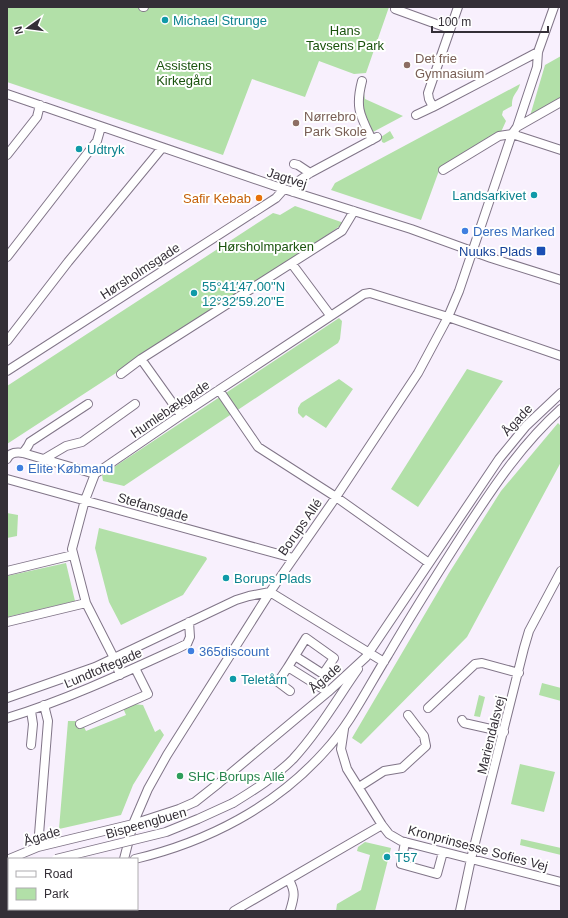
<svg xmlns="http://www.w3.org/2000/svg" width="568" height="918" viewBox="0 0 568 918" font-family="Helvetica,sans-serif">
  <rect width="100%" height="100%" fill="#f8f0fd"/>
  <path fill="#b2e0a8" d="M7,7H389L366,73L354,74L319,61L305,97L252,79L223,155L7,82Z
    M561,56V99L530,116L545,65Z
    M520,84C517,95 512,93 512,106L503,111L502,115L506,121L501,132L440,168L421,220L331,190L335,183Z
    M366,85L364,93L365,99L403,116L373,132C363,113 361,107 364,86Z
    M390,131L394,138L384,143L382,142L381,137Z
    M295,206L344,223L323,238L7,444V386L273,213L280,215Z
    M339,318L342,321L340,339L338,343L124,486L103,481L102,475Z
    M467,369L503,381L418,507L391,489Z
    M339,379L353,389L326,428L306,415L303,418L298,413V408L301,403Z
    M558,423L561,426V462L467,637L361,744L352,738L449,573L501,491Z
    M7,513L18,515L17,536L7,538Z
    M99,528L206,557L207,559L183,595L121,625L109,602L95,548Z
    M66,563L75,601L7,617V576Z
    M542,683L561,688V701L539,695Z
    M479,695L485,697L480,717L474,716Z
    M133,704L143,705L155,732L160,729L164,735L133,785L121,815L59,829L68,721H81L86,731L126,715L123,708Z
    M520,764L555,772L544,812L511,804Z
    M521,839L561,848V855L520,845Z
    M365,842L391,848L375,911H336L337,904L361,890L370,855L357,851L358,847Z"/>
  <g fill="none" stroke-linecap="round" stroke-linejoin="round">
    <defs>
      <path id="minor" d="M143,7H144
        M395,9L450,29
        M362,81C355,108 360,115 372,140
        M7,94L284,189L411,229L491,258L561,280
        M433,107L429,99L428,93L458,7
        M416,115L433,107L538,52
        M517,127L561,102
        M7,155L37,117L40,105
        M294,164L298,165L310,173
        M443,170L499,136L512,134L561,150
        M293,192L300,180L310,173L377,137
        M7,257L97,141L101,127
        M292,264L330,315
        M7,341L68,262L162,148
        M141,359L181,415
        M7,371L276,198L284,189
        M121,374L141,359L342,231L354,211
        M219,390L258,447L336,497L429,563
        M23,453L28,446L30,442L88,404
        M7,459C10,452 17,452 23,453L95,474
        M44,459L66,446L82,442L135,404
        M7,479L293,558
        M7,571L73,555
        M270,592L384,662
        M7,622L86,603
        M295,656L323,674L334,658L306,638L288,667L328,692
        M288,667L278,682L290,691
        M120,675L114,658L86,603L72,549L85,500L95,474L181,415L364,294L370,293L448,317L561,356
        M7,698L95,667L236,600L249,596L270,592
        M428,708L475,664L482,663L519,673
        M7,718C69,699 128,671 187,644L190,637L189,622
        M462,720L464,723L504,732
        M80,724L148,694L135,668
        M344,729L341,749L347,769L382,825L389,834L401,841L561,882
        M31,745L33,724L31,711
        M359,787L384,771L402,768L426,746L424,736L408,715
        M233,803C254,790 275,777 293,759C318,732 337,699 358,669
        M405,842L401,864L437,874L443,852
        M38,847L48,721L44,705
        M9,859L38,847L133,824L179,809L195,802L219,783L328,692L366,657L499,459L526,426L561,393
        M124,859L133,824L148,789L167,755L270,592L336,497L418,373L448,317L459,291L512,134L517,127L537,67L538,52L554,7
        M135,859C207,842 275,807 325,751C351,723 368,687 388,655C413,612 439,571 466,529C494,486 522,444 561,409
        M7,876L9,875
        M289,880C296,892 294,898 290,911
        M7,896L9,895
        M15,911L21,909
        M111,911V909
        M234,911L382,825
        M460,911L471,859L524,648L529,631L561,571"/>
    </defs>
    <use href="#minor" stroke="#817588" stroke-width="10"/>
    <use href="#minor" stroke="#fff" stroke-width="8"/>
    <defs>
      <path id="minor-bridge" d="M56,859L166,832L198,819L233,803"/>
    </defs>
    <use href="#minor-bridge" stroke="#817588" stroke-width="10" stroke-linecap="butt"/>
    <use href="#minor-bridge" stroke="#fff" stroke-width="8"/>
  </g>
  <g fill="#0f9aa8" stroke="#fff" stroke-width="1.5">
    <circle cx="165" cy="20" r="4"/>
    <circle cx="79" cy="149" r="4"/>
    <circle cx="534" cy="195" r="4"/>
    <circle cx="194" cy="293" r="4"/>
    <circle cx="226" cy="578" r="4"/>
    <circle cx="233" cy="679" r="4"/>
    <circle cx="387" cy="857" r="4"/>
  </g>
  <g fill="#8d6e63" stroke="#fff" stroke-width="1.5">
    <circle cx="407" cy="65" r="4"/>
    <circle cx="296" cy="123" r="4"/>
  </g>
  <circle fill="#e8710a" stroke="#fff" stroke-width="1.5" cx="259" cy="198" r="4"/>
  <g fill="#3f7fe0" stroke="#fff" stroke-width="1.5">
    <circle cx="465" cy="231" r="4"/>
    <circle cx="20" cy="468" r="4"/>
    <circle cx="191" cy="651" r="4"/>
  </g>
  <rect fill="#1a4fb4" stroke="#fff" stroke-width="1.5" x="536" y="246" width="10" height="10" rx="2"/>
  <circle fill="#2e9e5b" stroke="#fff" stroke-width="1.5" cx="180" cy="776" r="4"/>
  <g text-anchor="middle" dominant-baseline="central" stroke-width="4" stroke-linejoin="round" paint-order="stroke">
    <g font-size="13" fill="#0d838f" stroke="#fff" text-anchor="start">
      <text x="173" y="20">Michael Strunge</text>
      <text x="87" y="149">Udtryk</text>
      <text x="526" y="195" text-anchor="end">Landsarkivet</text>
      <text x="202" y="286">55°41′47.00"N<tspan x="202" dy="15">12°32′59.20"E</tspan></text>
      <text x="234" y="578">Borups Plads</text>
      <text x="241" y="679">Teletårn</text>
      <text x="395" y="857">T57</text>
    </g>
    <g font-size="13" fill="#1a530d" stroke="#fff">
      <text x="345" y="30">Hans<tspan x="345" dy="15">Tavsens Park</tspan></text>
      <text x="184" y="65">Assistens<tspan x="184" dy="15">Kirkegård</tspan></text>
      <text x="266" y="246">Hørsholmparken</text>
    </g>
    <g font-size="13" fill="#785e54" stroke="#fff" text-anchor="start">
      <text x="415" y="58">Det frie<tspan x="415" dy="15">Gymnasium</tspan></text>
      <text x="304" y="116">Nørrebro<tspan x="304" dy="15">Park Skole</tspan></text>
    </g>
    <g font-size="13" fill="#342f37" stroke="#fff">
      <text transform="translate(287 178) rotate(18)">Jagtvej</text>
      <text transform="translate(140 271) rotate(-33)">Hørsholmsgade</text>
      <text transform="translate(170 409) rotate(-34)">Humlebækgade</text>
      <text transform="translate(517 420) rotate(-47)">Ågade</text>
      <text transform="translate(153 507) rotate(16)">Stefansgade</text>
      <text transform="translate(300 527) rotate(-55)">Borups Allé</text>
      <text transform="translate(103 668) rotate(-23)">Lundtoftegade</text>
      <text transform="translate(325 678) rotate(-41)">Ågade</text>
      <text transform="translate(491 735) rotate(-76)">Mariendalsvej</text>
      <text transform="translate(146 823) rotate(-16)">Bispeengbuen</text>
      <text transform="translate(42 836) rotate(-17)">Ågade</text>
      <text transform="translate(478 848) rotate(15)">Kronprinsesse Sofies Vej</text>
    </g>
    <g font-size="13" fill="#c56008" stroke="#fff" text-anchor="end">
      <text x="251" y="198">Safir Kebab</text>
    </g>
    <g font-size="13" fill="#366cbe" stroke="#fff" text-anchor="start">
      <text x="473" y="231">Deres Marked</text>
      <text x="28" y="468">Elite Købmand</text>
      <text x="199" y="651">365discount</text>
    </g>
    <g font-size="13" fill="#164399" stroke="#fff" text-anchor="end">
      <text x="532" y="251">Nuuks Plads</text>
    </g>
    <g font-size="13" fill="#27864d" stroke="#fff" text-anchor="start">
      <text x="188" y="776">SHC Borups Allé</text>
    </g>
  </g>
  <rect width="568" height="918" fill="none" stroke="#342f37" stroke-width="16"/>
  <rect x="8" y="858" width="130" height="52" fill="#ffffff" stroke="#aeacaf"/>
  <rect x="16" y="871" width="20" height="6" fill="#ffffff" stroke="#aeacaf"/>
  <text x="44" y="878" font-size="12" fill="#342f37">Road</text>
  <rect x="16" y="888" width="20" height="12" fill="#b2e0a8" stroke="#aeacaf"/>
  <text x="44" y="898" font-size="12" fill="#342f37">Park</text>
  <g transform="translate(28 28) rotate(256)" stroke="#ffffff" stroke-width="3" paint-order="stroke">
  <path d="M0-3L7 15L0 10L-7 15Z" fill="#342f37"/>
  <text y="-6" font-size="11" font-weight="bold" text-anchor="middle" fill="#342f37">N</text>
  </g>
  <path d="M432 26v6h116v-6" fill="none" stroke="#342f37" stroke-width="2"/>
  <text x="438" y="26" font-size="12" fill="#342f37" stroke="#ffffff" stroke-width="3" paint-order="stroke">100 m</text>
</svg>
